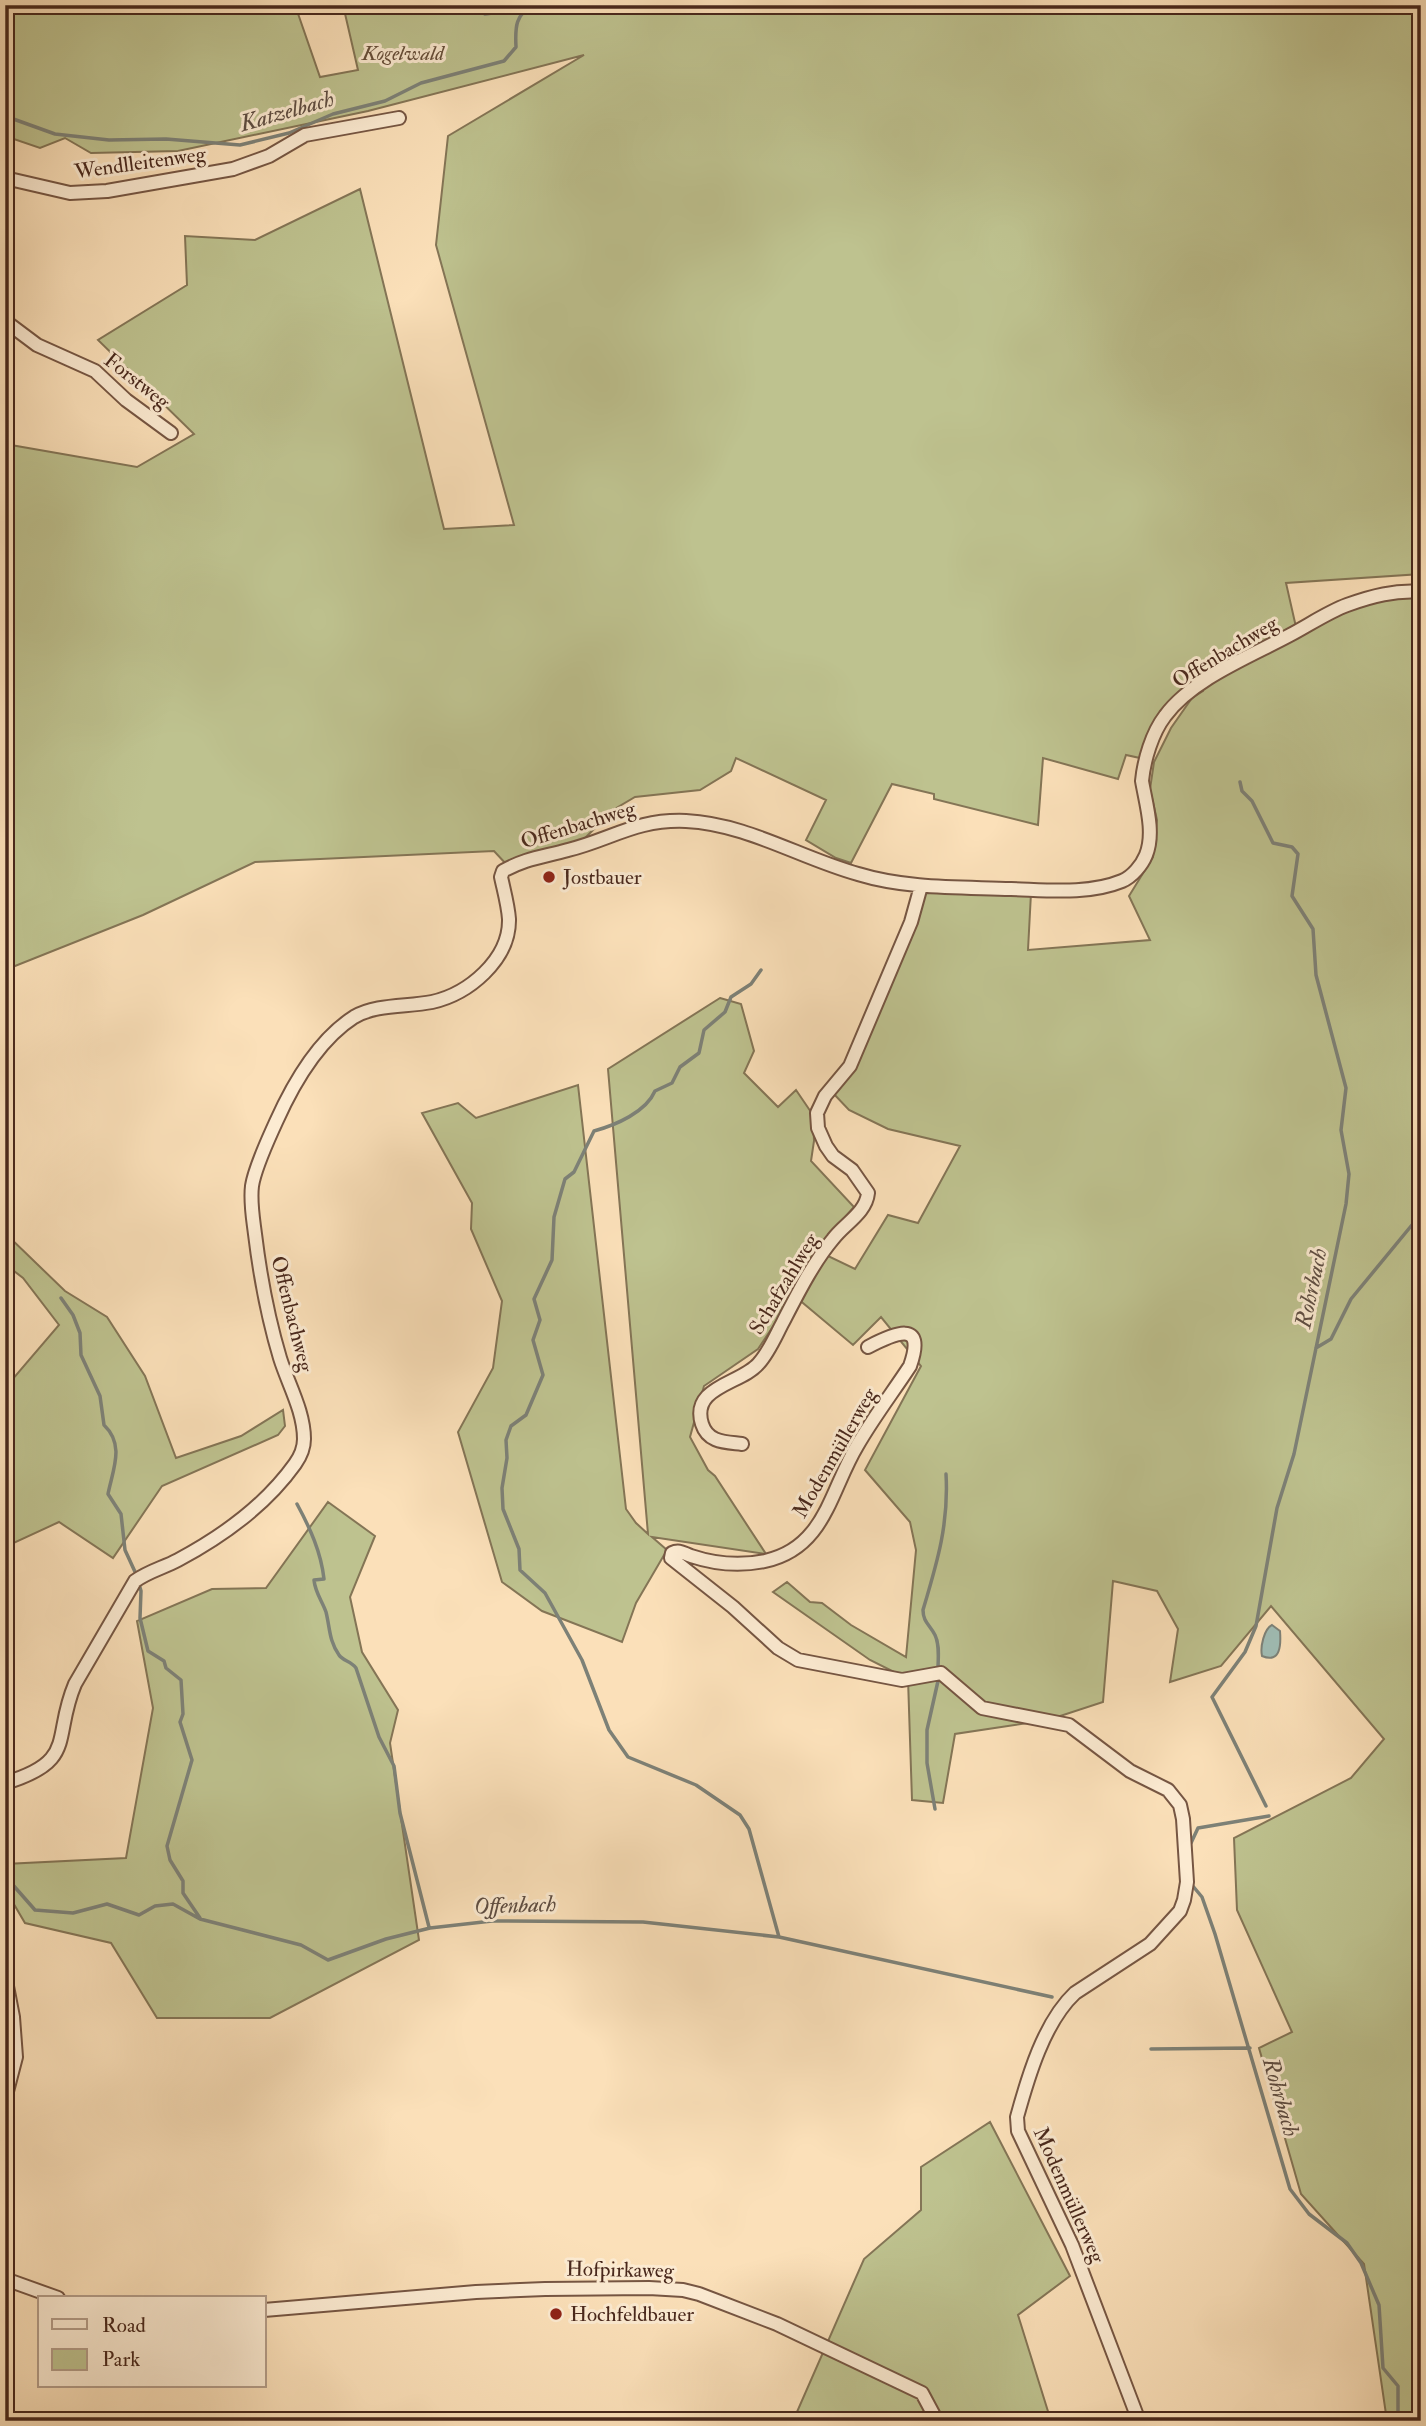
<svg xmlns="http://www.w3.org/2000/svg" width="1426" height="2426" viewBox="0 0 1426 2426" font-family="'IM FELL Double Pica',serif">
  <rect width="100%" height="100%" fill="#fbe0b9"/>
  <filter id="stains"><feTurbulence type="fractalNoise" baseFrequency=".00286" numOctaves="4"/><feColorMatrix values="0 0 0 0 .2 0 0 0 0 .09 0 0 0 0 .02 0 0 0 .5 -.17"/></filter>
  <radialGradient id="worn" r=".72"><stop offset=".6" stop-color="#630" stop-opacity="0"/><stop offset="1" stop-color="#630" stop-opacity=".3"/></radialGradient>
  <path fill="#bec28f" stroke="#847556" stroke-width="2" d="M5,5H295L320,77L358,70L343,5H1421V574L1286,583L1296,627C1255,649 1198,672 1166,705C1152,720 1146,739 1140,758L1126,755L1118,779L1043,758L1038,825L934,799V794L892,784L851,863L836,858L806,840L826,800L736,758L731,771L700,790L635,797L613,810L583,840L507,865L494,851L255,862L143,915L5,970V444L137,467L194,434L98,340L187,285L185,236L255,240L360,189L444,529L514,525L436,245L448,136L584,55L368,111L178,151L91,153L65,138L40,148L5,136Z
    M1394,596L1421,598V2421H1387L1364,2264L1301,2194L1259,2048L1292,2032L1237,1910L1234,1838L1351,1778L1384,1739L1271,1606L1221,1666L1170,1682L1178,1629L1157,1591L1113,1581L1103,1702L1048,1720L955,1734L943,1803L912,1800L908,1679L870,1660L773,1592L787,1582L810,1602L822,1603L851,1625L906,1657L916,1550L910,1522L865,1470L921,1366L881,1317L853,1345L797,1298L824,1254L855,1269L888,1215L918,1223L960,1146L888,1129L849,1110L832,1092L911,933L925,894L928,890L1031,893L1028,950L1150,940L1129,896L1153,857L1157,820L1150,789L1154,762L1171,728L1192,698L1203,691V685L1342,612Z
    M720,998L741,1004L754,1051L744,1073L778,1107L796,1090L813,1115L814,1141L811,1161L854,1207L816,1250L794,1295L758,1349L704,1386L690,1437L708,1470L715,1476L766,1554L652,1537L667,1550L636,1603L622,1642L542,1611L502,1582L458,1432L493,1368L502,1301L471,1229L472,1203L422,1113L458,1103L476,1118L578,1085L626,1509L636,1523L648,1534L608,1069Z
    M5,1233L65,1291L107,1317L145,1376L176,1458L241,1436L283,1410L285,1426L278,1435L162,1486L113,1558L59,1522L5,1547V1388L59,1325L23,1278L5,1264Z
    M328,1502L375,1536L350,1597L362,1652L398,1710L390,1743L419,1940L270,2018H157L111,1943L25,1923L5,1889V1864L126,1858L153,1708L137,1621L212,1589L266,1588Z
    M990,2122L1070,2276L1018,2315L1051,2421H793L864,2259L921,2210V2167Z"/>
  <path fill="#9fbcb4" stroke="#7d8177" stroke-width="2" d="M1272,1625L1280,1631C1281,1644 1281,1664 1262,1656C1260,1647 1264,1629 1272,1625Z"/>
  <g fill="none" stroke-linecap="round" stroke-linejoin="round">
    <path stroke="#7d8177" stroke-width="3.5" d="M473,5L485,14L524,9
      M622,5L637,8L649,5
      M5,116L55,134L109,140L166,139L240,145L289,133L333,114L385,101L421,83L504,61L516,47C515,28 515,13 535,5
      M1240,782L1242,791L1252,801L1273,843L1292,847L1298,854L1292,896L1313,929L1316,975L1346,1088L1341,1130L1349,1174L1346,1204L1294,1454L1277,1508L1256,1626L1245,1652L1212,1697L1266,1806
      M761,970L751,984L731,997L725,1012L704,1030L699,1053L680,1067L672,1083L655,1091C646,1112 616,1125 594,1131L574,1172L565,1179L554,1217L552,1260L534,1299L540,1320L533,1340L543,1375L526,1415L511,1426L506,1440L507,1458L502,1488L503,1509L519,1549L520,1570L545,1593L582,1660L609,1730L628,1757L696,1785L740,1815L749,1829L779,1937
      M61,1298L73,1315L80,1333L81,1355L100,1396L104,1425C125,1445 113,1469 108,1494L121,1514L125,1550L136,1574
      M1316,1348L1331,1339L1351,1299L1421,1214
      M297,1504C310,1528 321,1552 324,1579L314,1580C315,1592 322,1601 326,1612C330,1628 329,1641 339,1655C343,1661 351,1661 356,1668L379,1737L394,1766L400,1813L429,1927
      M139,1584L141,1591L140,1618L148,1651L164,1661L166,1668L181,1680L183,1714L180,1722L192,1760L167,1846L170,1860L183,1881V1893L200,1918
      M938,1669C938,1658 940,1645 935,1635C930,1625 923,1622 923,1610C937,1563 949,1524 946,1474
      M935,1809L927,1763V1730L938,1681
      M1191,1843L1198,1828L1269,1816
      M5,1883L13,1885L35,1910L73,1913L107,1904L139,1915L155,1906L173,1904L200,1919L301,1945L328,1960L386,1939L430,1928L492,1921L643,1922L779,1937L1052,1997
      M1192,1885L1202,1897L1215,1934L1290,2189L1309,2214L1347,2243L1361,2263L1379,2305L1383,2368L1398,2386V2411L1402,2418L1400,2421
      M1151,2049L1250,2048"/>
    <defs>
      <path id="minor" d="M5,178L70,193L107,191L233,169L269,156L305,135L399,118
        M5,321L37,345L95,371L126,400L171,433
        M868,1347C893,1334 927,1318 910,1366C893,1392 873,1418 857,1446C830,1491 825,1548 765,1561C741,1566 715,1564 691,1556C684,1554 680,1549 672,1553L671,1558L733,1607L778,1648L798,1660L902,1680L941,1673L982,1708L1069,1725L1130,1771L1168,1790L1180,1805L1183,1819L1187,1882L1184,1900L1180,1911L1150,1944L1075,1993C1044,2022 1028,2077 1017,2117L1018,2131L1072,2245L1139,2421
        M742,1444C726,1442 708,1443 702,1424C690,1386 742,1384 759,1363C769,1352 776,1335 783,1322C798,1293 813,1263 833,1239C844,1224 866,1213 868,1193L852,1170L833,1156L826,1146L818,1128L817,1113L825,1096L850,1066L911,922L921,886
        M5,1783C78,1761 52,1738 75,1684L135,1581C149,1571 163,1568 178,1560C223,1536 265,1506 295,1464C300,1457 304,1447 304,1439C304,1411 288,1384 280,1358C268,1318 260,1275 255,1234C253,1218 250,1202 252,1186C255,1167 268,1140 276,1122C293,1084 318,1040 354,1017C376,1004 407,1007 432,1002C468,994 510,960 509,919C508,905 504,891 501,877L503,871C526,858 543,857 568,850C612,839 636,819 686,821C747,824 800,858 858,874C907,889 960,887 1011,889C1046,890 1088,895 1122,881C1132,877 1142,865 1146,855C1155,833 1146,804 1142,781C1144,760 1152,733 1165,716C1192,679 1251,656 1290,635C1309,625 1328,612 1347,605C1372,596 1395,590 1421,592
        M5,1976L13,2017L16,2057L5,2099
        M5,2279L58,2298
        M264,2310L476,2292L545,2289L649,2288L683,2290L699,2294L777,2324L922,2393L937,2421"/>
    </defs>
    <use href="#minor" stroke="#765643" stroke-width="16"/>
    <use href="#minor" stroke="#fcebd2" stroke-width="12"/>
  </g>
  <g fill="#8f2418" stroke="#fcebd2" stroke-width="2.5">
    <circle cx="549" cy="877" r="7"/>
    <circle cx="556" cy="2314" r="7"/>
  </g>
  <g text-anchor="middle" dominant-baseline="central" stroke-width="6" stroke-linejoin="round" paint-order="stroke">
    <g font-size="21" font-style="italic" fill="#664e39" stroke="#fcebd2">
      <text x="403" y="53">Kogelwald</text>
    </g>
    <g font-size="21" fill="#49281c" stroke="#fcebd2">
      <text transform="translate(140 163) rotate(-8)">Wendlleitenweg</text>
      <text transform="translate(137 381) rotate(38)">Forstweg</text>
      <text transform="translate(1225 652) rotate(-31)">Offenbachweg</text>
      <text transform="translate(578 825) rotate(-17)">Offenbachweg</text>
      <text transform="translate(784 1284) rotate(-59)">Schafzahlweg</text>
      <text transform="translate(292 1314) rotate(76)">Offenbachweg</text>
      <text transform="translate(835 1453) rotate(-60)">Modenmüllerweg</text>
      <text transform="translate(1069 2195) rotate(66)">Modenmüllerweg</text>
      <text transform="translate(620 2270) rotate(1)">Hofpirkaweg</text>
    </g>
    <g font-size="21" fill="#49281c" stroke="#fcebd2" text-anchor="start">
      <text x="563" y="877">Jostbauer</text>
      <text x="570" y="2314">Hochfeldbauer</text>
    </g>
    <g font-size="23" font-style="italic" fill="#5e4d42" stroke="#fcebd2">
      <text transform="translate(287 111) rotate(-16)">Katzelbach</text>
      <text transform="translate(1311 1288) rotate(-78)">Rohrbach</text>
      <text transform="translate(515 1905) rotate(-2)">Offenbach</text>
      <text transform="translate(1281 2097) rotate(74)">Rohrbach</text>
    </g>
  </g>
  <rect width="1426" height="2426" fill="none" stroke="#fbe0b9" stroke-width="28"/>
  <rect x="7" y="7" width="1412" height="2412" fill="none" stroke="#49281c" stroke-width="3.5"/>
  <rect x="14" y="14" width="1398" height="2398" fill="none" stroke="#49281c" stroke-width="2"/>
  <rect x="38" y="2296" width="228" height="91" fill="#fcebd2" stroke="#b49d89" stroke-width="2"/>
  <rect x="52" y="2319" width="35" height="10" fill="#fcebd2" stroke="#b49d89" stroke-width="2"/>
  <text x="102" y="2332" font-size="21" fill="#49281c">Road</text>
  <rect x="52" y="2349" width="35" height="21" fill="#bec28f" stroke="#b49d89" stroke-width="2"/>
  <text x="102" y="2366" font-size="21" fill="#49281c">Park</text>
  <rect width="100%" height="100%" filter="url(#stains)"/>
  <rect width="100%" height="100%" fill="url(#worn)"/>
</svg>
